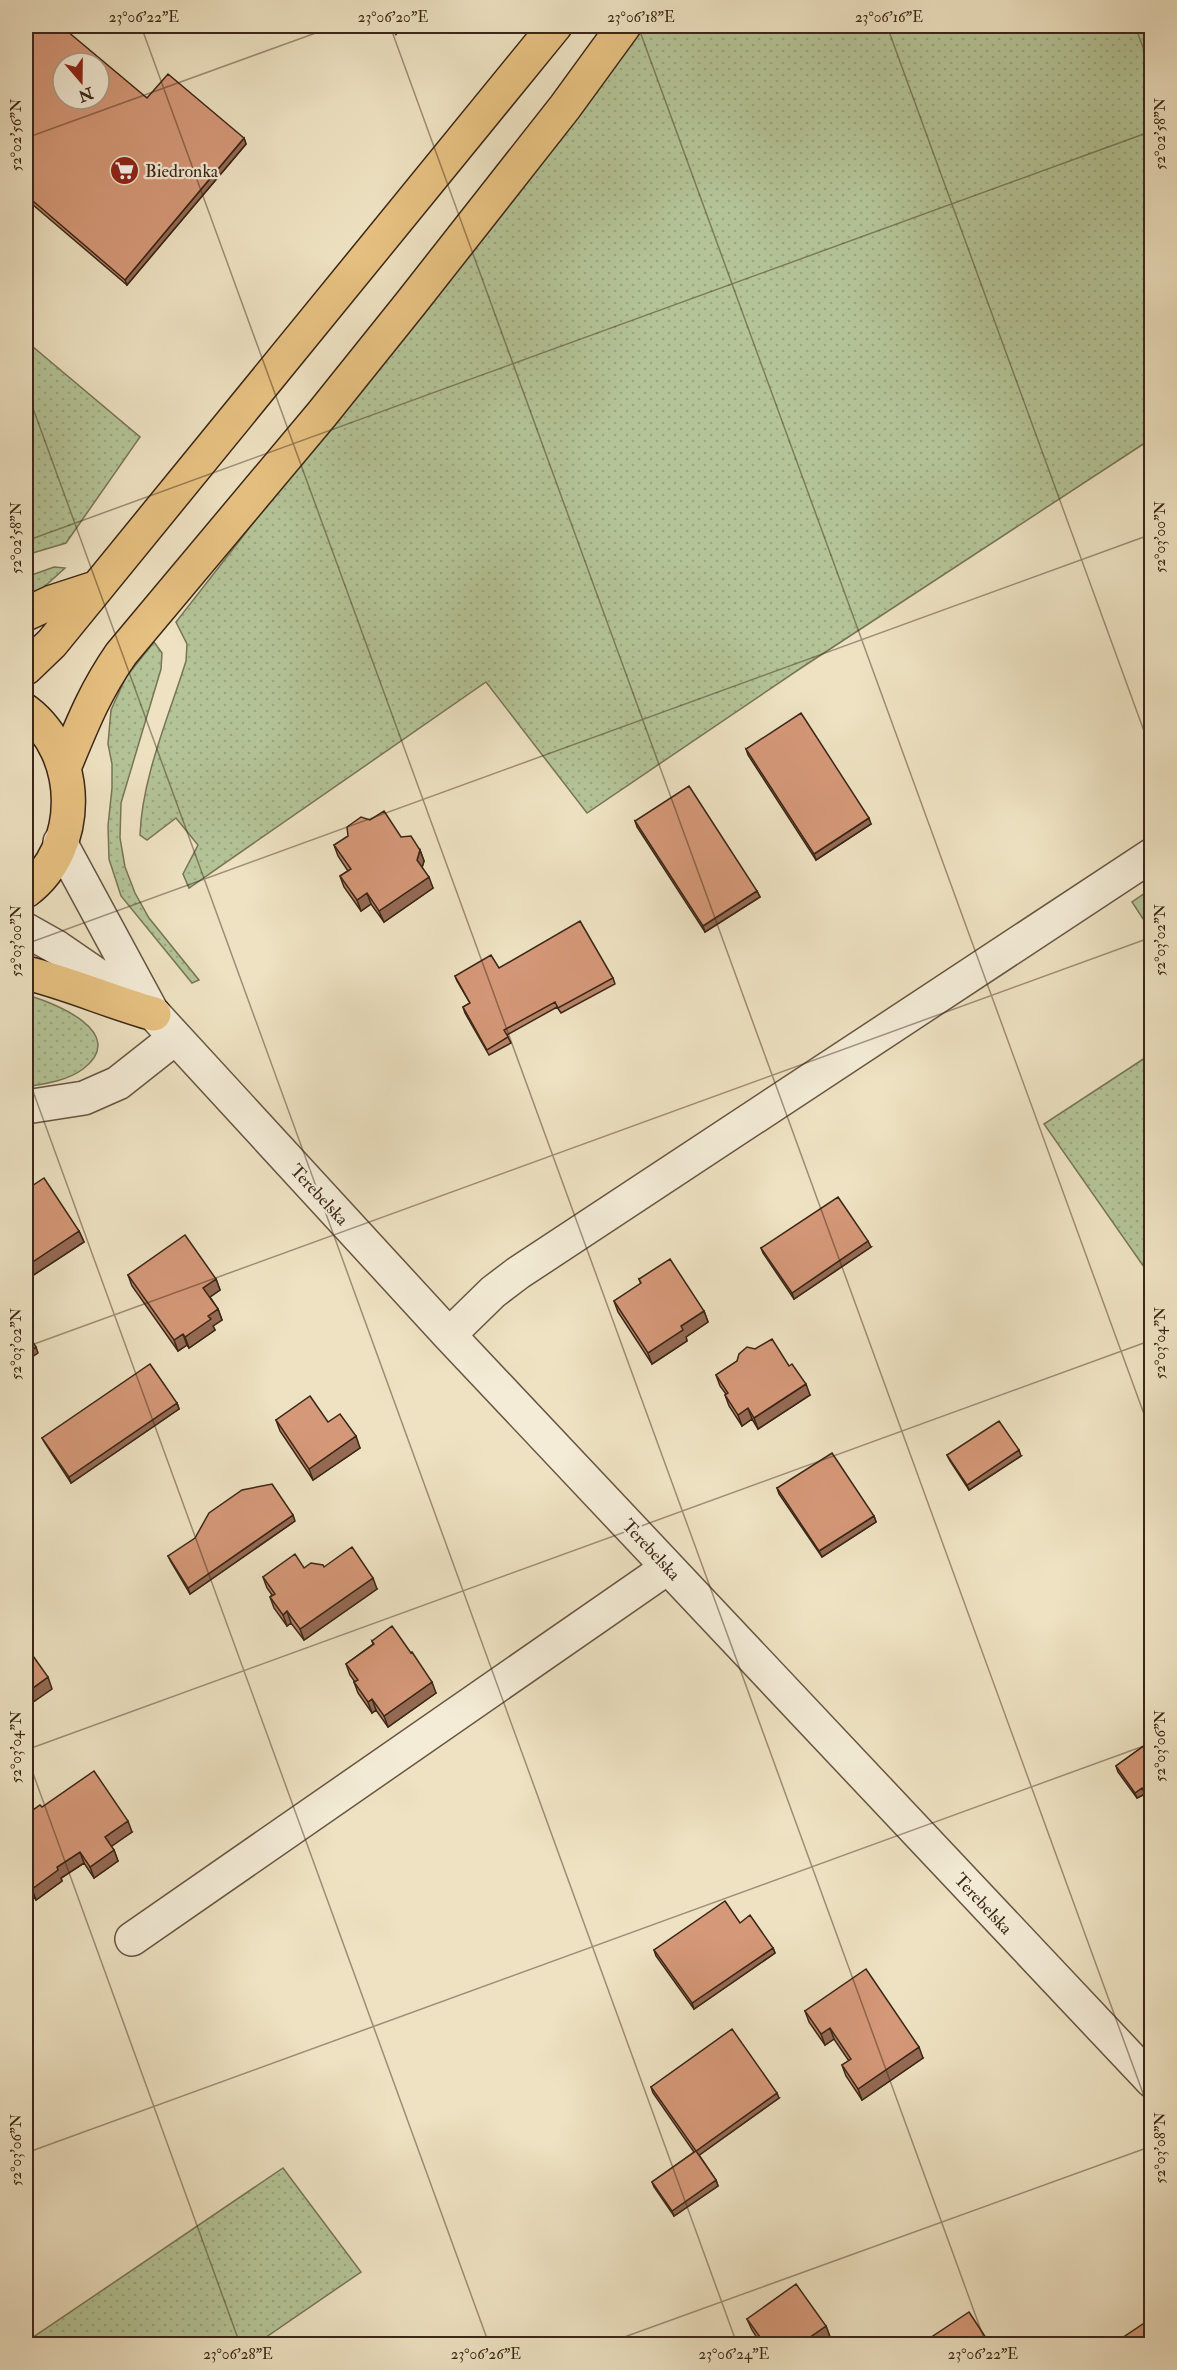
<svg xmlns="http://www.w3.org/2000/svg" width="1177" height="2370" viewBox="0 0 1177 2370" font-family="'IM FELL Double Pica',serif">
  <defs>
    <pattern id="grass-dots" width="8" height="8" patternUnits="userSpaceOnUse" patternTransform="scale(1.5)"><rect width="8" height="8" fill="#b4c497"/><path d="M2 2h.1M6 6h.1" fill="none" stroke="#9ca881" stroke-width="1.8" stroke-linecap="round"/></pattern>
    <pattern id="forest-firs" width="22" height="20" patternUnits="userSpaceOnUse" patternTransform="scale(1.5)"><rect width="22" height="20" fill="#b4c497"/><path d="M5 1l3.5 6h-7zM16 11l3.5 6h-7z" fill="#9ca881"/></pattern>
  </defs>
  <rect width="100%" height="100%" fill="#eee2c2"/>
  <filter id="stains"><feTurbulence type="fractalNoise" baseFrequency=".00333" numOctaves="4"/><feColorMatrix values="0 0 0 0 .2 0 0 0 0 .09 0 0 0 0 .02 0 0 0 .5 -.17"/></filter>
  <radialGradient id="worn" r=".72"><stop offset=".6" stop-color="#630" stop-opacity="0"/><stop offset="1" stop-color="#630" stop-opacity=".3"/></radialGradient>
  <path fill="url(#grass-dots)" stroke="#777557" stroke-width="1.5" d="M641,26H1151V439L801,668L587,813L486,682L189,888L183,874L198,845L176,818L147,840L140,835C142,777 169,716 186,661L187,644L176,622Z
    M26,341L140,437L66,543L26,555Z
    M54,567L65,568L43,588L26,597V577Z
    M154,642L162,653L161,669L121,803L120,838L125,867L135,893L149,918L199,980L192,983L121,896L109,859L108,826L112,788V764L108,744L111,710L126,677Z
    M26,995C54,1002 130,1033 83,1069C67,1081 44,1084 26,1087Z
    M1151,1054V1277L1044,1124Z
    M283,2168L361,2272L256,2344H26V2342Z"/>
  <path fill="url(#forest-firs)" stroke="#777557" stroke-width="1.5" d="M1151,889V931L1132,902Z"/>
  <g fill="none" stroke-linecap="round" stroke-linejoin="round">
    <defs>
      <path id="minor" d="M60,842L151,1010
        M26,930L58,948L154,1014L449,1335L1152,2081
        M26,1107L84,1098L118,1083L175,1038
        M449,1335L493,1292L518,1273L1152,855
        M132,1939L667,1568"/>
      <path id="major" d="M26,614L52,602L95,588
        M26,668L52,643L555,26
        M26,711C82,754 83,848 26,891
        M64,768C82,725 94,693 121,654L322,414L411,303L565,107L624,26
        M26,973C69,983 110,1002 154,1014"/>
    </defs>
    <use href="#minor" stroke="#675542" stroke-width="36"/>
    <use href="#major" stroke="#3a2617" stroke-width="36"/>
    <use href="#minor" stroke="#f4ecd7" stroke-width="33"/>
    <use href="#major" stroke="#e7c181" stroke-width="33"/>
  </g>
  <path fill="#b78367" stroke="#3a2617" stroke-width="1.5" d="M26,26L147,98L244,138L246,144L127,285L26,199Z
    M380,26H400L396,34Z
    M746,749L871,824L816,860L748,755Z
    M635,821L757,891L760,897L705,932L637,827Z
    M401,837L420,850L424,861L422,867L433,888L384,922L371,904L361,911L344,887L340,876L348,871L338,856L334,845Z
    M499,968L613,978L615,984L561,1013L557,1007L507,1035L511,1043L489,1055L465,1013L463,1007L470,1003L457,981L455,976Z
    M26,1190L79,1231L84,1242L32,1276L26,1266Z
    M871,1247L794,1299L763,1253L761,1248Z
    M128,1275L216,1279L220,1290L210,1297L218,1309L222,1320L213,1326L215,1330L189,1348L187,1345L178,1351L132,1286Z
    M639,1279L704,1311L708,1322L686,1337L687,1341L652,1364L618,1312L614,1301L641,1284Z
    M737,1361L810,1395L758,1429L752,1419L742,1426L729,1406L725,1395L726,1394L720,1386L716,1375Z
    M177,1403L179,1409L71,1483L45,1443L42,1438Z
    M276,1420L328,1422L360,1448L313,1480L280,1431Z
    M947,1455L1021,1456L969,1490L950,1461Z
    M777,1488L874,1516L876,1522L822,1557L779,1494Z
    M295,1521L190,1594L171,1562L168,1556Z
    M324,1567L377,1589L304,1640L291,1623L287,1626L274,1608L270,1597L272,1595L267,1588L263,1577L304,1568Z
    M372,1641L436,1693L388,1727L376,1710L372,1713L358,1693L354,1682H355L350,1675L346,1664L373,1644Z
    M1152,1740V1803L1145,1794L1137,1798L1118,1772L1116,1766Z
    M42,1807L132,1832L111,1846L114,1850L118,1861L94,1878L84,1863L61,1878L62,1881L36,1900L26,1885V1815Z
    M740,1923L773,1948L775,1953L694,2009L656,1956L654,1950Z
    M805,2011L923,2058L862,2100L846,2076L842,2065L849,2061L834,2039L825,2045L809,2022Z
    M651,2087L779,2098L699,2155L716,2180L718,2186L674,2216L654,2187L652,2182L694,2152L653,2093Z
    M747,2319L826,2326L830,2337L820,2344H761L752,2330Z"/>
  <path fill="#956a54" stroke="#3a2617" stroke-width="1.5" d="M395,26H400L396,34L394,28Z
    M244,138L246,144L127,285L125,280Z
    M869,818L871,824L816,860L814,854Z
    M420,850L424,861L421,871L417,860Z
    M429,877L433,888L384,922L379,911Z
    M757,891L760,897L705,932L703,926Z
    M367,893L371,904L361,911L357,900Z
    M79,1231L84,1242L32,1276L28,1265Z
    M868,1241L871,1247L794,1299L792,1293Z
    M216,1279L220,1290L207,1299L203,1288Z
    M218,1309L222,1320L213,1326L215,1330L189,1348L185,1337L208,1316Z
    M704,1311L708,1322L686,1337L687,1341L652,1364L648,1353L681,1326Z
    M183,1334L187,1345L178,1351L174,1340Z
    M36,1347L38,1353L26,1361V1354Z
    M806,1384L810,1395L758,1429L754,1418Z
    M177,1403L179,1409L71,1483L69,1477Z
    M748,1408L752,1419L742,1426L738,1415Z
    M356,1436L360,1448L313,1480L309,1469Z
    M1019,1450L1021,1456L969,1490L967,1485Z
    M293,1515L295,1521L190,1594L188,1588Z
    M874,1516L876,1522L822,1557L819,1551Z
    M373,1578L377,1589L304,1640L300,1629Z
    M287,1611L291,1623L287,1626L283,1615Z
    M48,1677L52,1689L26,1707V1693Z
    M432,1682L436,1693L388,1727L384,1716Z
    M372,1699L376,1710L372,1713L368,1702Z
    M1142,1788L1145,1794L1137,1798L1135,1793Z
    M128,1821L132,1832L109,1848L105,1837Z
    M114,1850L118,1861L94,1878L90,1867Z
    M80,1852L84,1863L61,1878L62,1881L36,1900L32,1889L57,1867Z
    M773,1948L775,1953L694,2009L692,2003Z
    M830,2028L834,2039L825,2045L821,2034Z
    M919,2047L923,2058L862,2100L858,2089Z
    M777,2093L779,2098L698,2156L696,2151Z
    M716,2180L718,2186L674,2216L672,2211Z
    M826,2326L830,2337L820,2344H800Z"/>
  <path fill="#d59878" stroke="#3a2617" stroke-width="1.5" fill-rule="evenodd" d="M26,26H61L147,98L168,74L244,138L125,280L26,195ZM63,63H99V99H63Z
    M801,713L869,818L814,854L746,749Z
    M689,786L757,891L703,926L635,821Z
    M384,811L401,837L411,836L420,850L417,860L429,877L379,911L367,893L357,900L340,876L351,869L334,845L348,836L347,827L361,817L370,820Z
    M580,921L613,978L558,1008L555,1002L504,1030L508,1037L487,1050L463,1007L470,1003L455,976L491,955L499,968Z
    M44,1178L79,1231L28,1265L26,1261V1190Z
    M838,1197L868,1241L792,1293L761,1248Z
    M185,1235L216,1279L203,1288L218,1309L208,1316L211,1319L185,1337L183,1334L174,1340L128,1275Z
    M670,1259L704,1311L681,1326L683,1330L648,1353L614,1301L641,1283L639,1279Z
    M26,1331L36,1347L26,1354Z
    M772,1339L789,1366L792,1364L806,1384L754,1418L748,1408L738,1415L725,1395L728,1393L716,1375L737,1361L739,1354L747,1347L755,1349Z
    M150,1364L177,1403L69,1477L42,1438Z
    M310,1396L328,1422L340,1414L356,1436L309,1469L276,1420Z
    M999,1421L1019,1450L967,1485L947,1455Z
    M832,1453L874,1516L819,1551L777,1488Z
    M272,1484L293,1515L188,1588L168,1556L195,1538L209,1513L242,1490Z
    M352,1547L373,1578L300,1629L287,1611L283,1615L270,1597L275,1594L263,1577L295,1554L304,1568L311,1563L323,1565L324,1567Z
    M392,1626L411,1653L412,1652L432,1682L384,1716L372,1699L368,1702L354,1682L358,1680L346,1664L374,1644L372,1641Z
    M26,1646L48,1677L26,1693Z
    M1152,1740V1800L1142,1788L1135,1793L1116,1766Z
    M94,1771L128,1821L105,1837L114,1850L90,1867L80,1852L57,1867L58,1870L32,1889L26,1880V1815L40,1805L42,1807Z
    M725,1901L740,1923L750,1915L773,1948L692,2003L654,1950Z
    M866,1969L919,2047L858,2089L842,2065L851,2059L830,2028L821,2034L805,2011Z
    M732,2029L777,2093L696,2151L651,2087Z
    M696,2151L716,2180L672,2211L652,2182Z
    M796,2284L826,2326L800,2344H765L747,2319Z
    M969,2312L990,2344H921Z
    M1152,2318V2344H1113Z"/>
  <path fill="none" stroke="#3a2617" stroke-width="1.5" stroke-opacity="0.45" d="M141,26L986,2344M390,26L1152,2118M638,26L1152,1436M887,26L1152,753M1135,26L1152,71M26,138L335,26M26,389L737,2344M26,541L1152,131M26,944L1152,534M26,1072L489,2344M26,1347L1152,937M26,1750L1152,1340M26,1754L240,2344M26,2153L1152,1743M605,2344L1152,2146"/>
  <defs>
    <symbol id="supermarket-disc" viewBox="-11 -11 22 22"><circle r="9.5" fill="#8f2418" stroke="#f4ecd7"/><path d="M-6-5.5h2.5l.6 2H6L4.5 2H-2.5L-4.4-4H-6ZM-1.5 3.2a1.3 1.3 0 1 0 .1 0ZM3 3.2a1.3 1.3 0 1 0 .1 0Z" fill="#fff"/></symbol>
  </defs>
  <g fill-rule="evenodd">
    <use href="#supermarket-disc" x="108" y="154" width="33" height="33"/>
  </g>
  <g text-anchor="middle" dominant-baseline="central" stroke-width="4.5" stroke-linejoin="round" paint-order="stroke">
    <g font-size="18" fill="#3a2617" stroke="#f4ecd7" text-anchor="start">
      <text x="145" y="171">Biedronka</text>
    </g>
    <g font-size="18" fill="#3a2617" stroke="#f4ecd7">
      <text transform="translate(319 1195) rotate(47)">Terebelska</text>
      <text transform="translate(651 1550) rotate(47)">Terebelska</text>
      <text transform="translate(983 1904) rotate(47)">Terebelska</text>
    </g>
  </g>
  <rect width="1177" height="2370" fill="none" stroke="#eee2c2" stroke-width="66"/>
  <g transform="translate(81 81) rotate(160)"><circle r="28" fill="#f4ecd7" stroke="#aa9d8a" stroke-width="1.5"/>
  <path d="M0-4.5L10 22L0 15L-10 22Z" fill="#8f2418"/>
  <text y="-9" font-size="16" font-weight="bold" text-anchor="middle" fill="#3a2617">N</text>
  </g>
  <rect x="33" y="33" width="1111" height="2304" fill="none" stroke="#3a2617" stroke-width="2"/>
  <g font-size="15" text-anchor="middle" fill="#3a2617">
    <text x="144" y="22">23°06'22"E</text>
    <text x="393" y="22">23°06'20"E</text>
    <text x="641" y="22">23°06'18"E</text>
    <text x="889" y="22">23°06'16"E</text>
    <text transform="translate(1160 134) rotate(-90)" y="5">52°02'58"N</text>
    <text transform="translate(16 135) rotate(-90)" y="5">52°02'56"N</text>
    <text transform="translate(1160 537) rotate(-90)" y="5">52°03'00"N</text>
    <text transform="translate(16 538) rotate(-90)" y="5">52°02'58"N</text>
    <text transform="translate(1160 940) rotate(-90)" y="5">52°03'02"N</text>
    <text transform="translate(16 941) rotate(-90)" y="5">52°03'00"N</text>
    <text transform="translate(1160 1343) rotate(-90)" y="5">52°03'04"N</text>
    <text transform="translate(16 1344) rotate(-90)" y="5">52°03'02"N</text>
    <text transform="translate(1160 1746) rotate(-90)" y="5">52°03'06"N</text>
    <text transform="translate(16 1747) rotate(-90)" y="5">52°03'04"N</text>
    <text transform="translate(1160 2148) rotate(-90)" y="5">52°03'08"N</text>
    <text transform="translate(16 2150) rotate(-90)" y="5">52°03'06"N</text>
    <text x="238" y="2359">23°06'28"E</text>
    <text x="486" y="2359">23°06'26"E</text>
    <text x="734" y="2359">23°06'24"E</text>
    <text x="983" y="2359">23°06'22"E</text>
  </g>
  <rect width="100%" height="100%" filter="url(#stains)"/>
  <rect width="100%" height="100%" fill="url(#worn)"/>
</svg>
